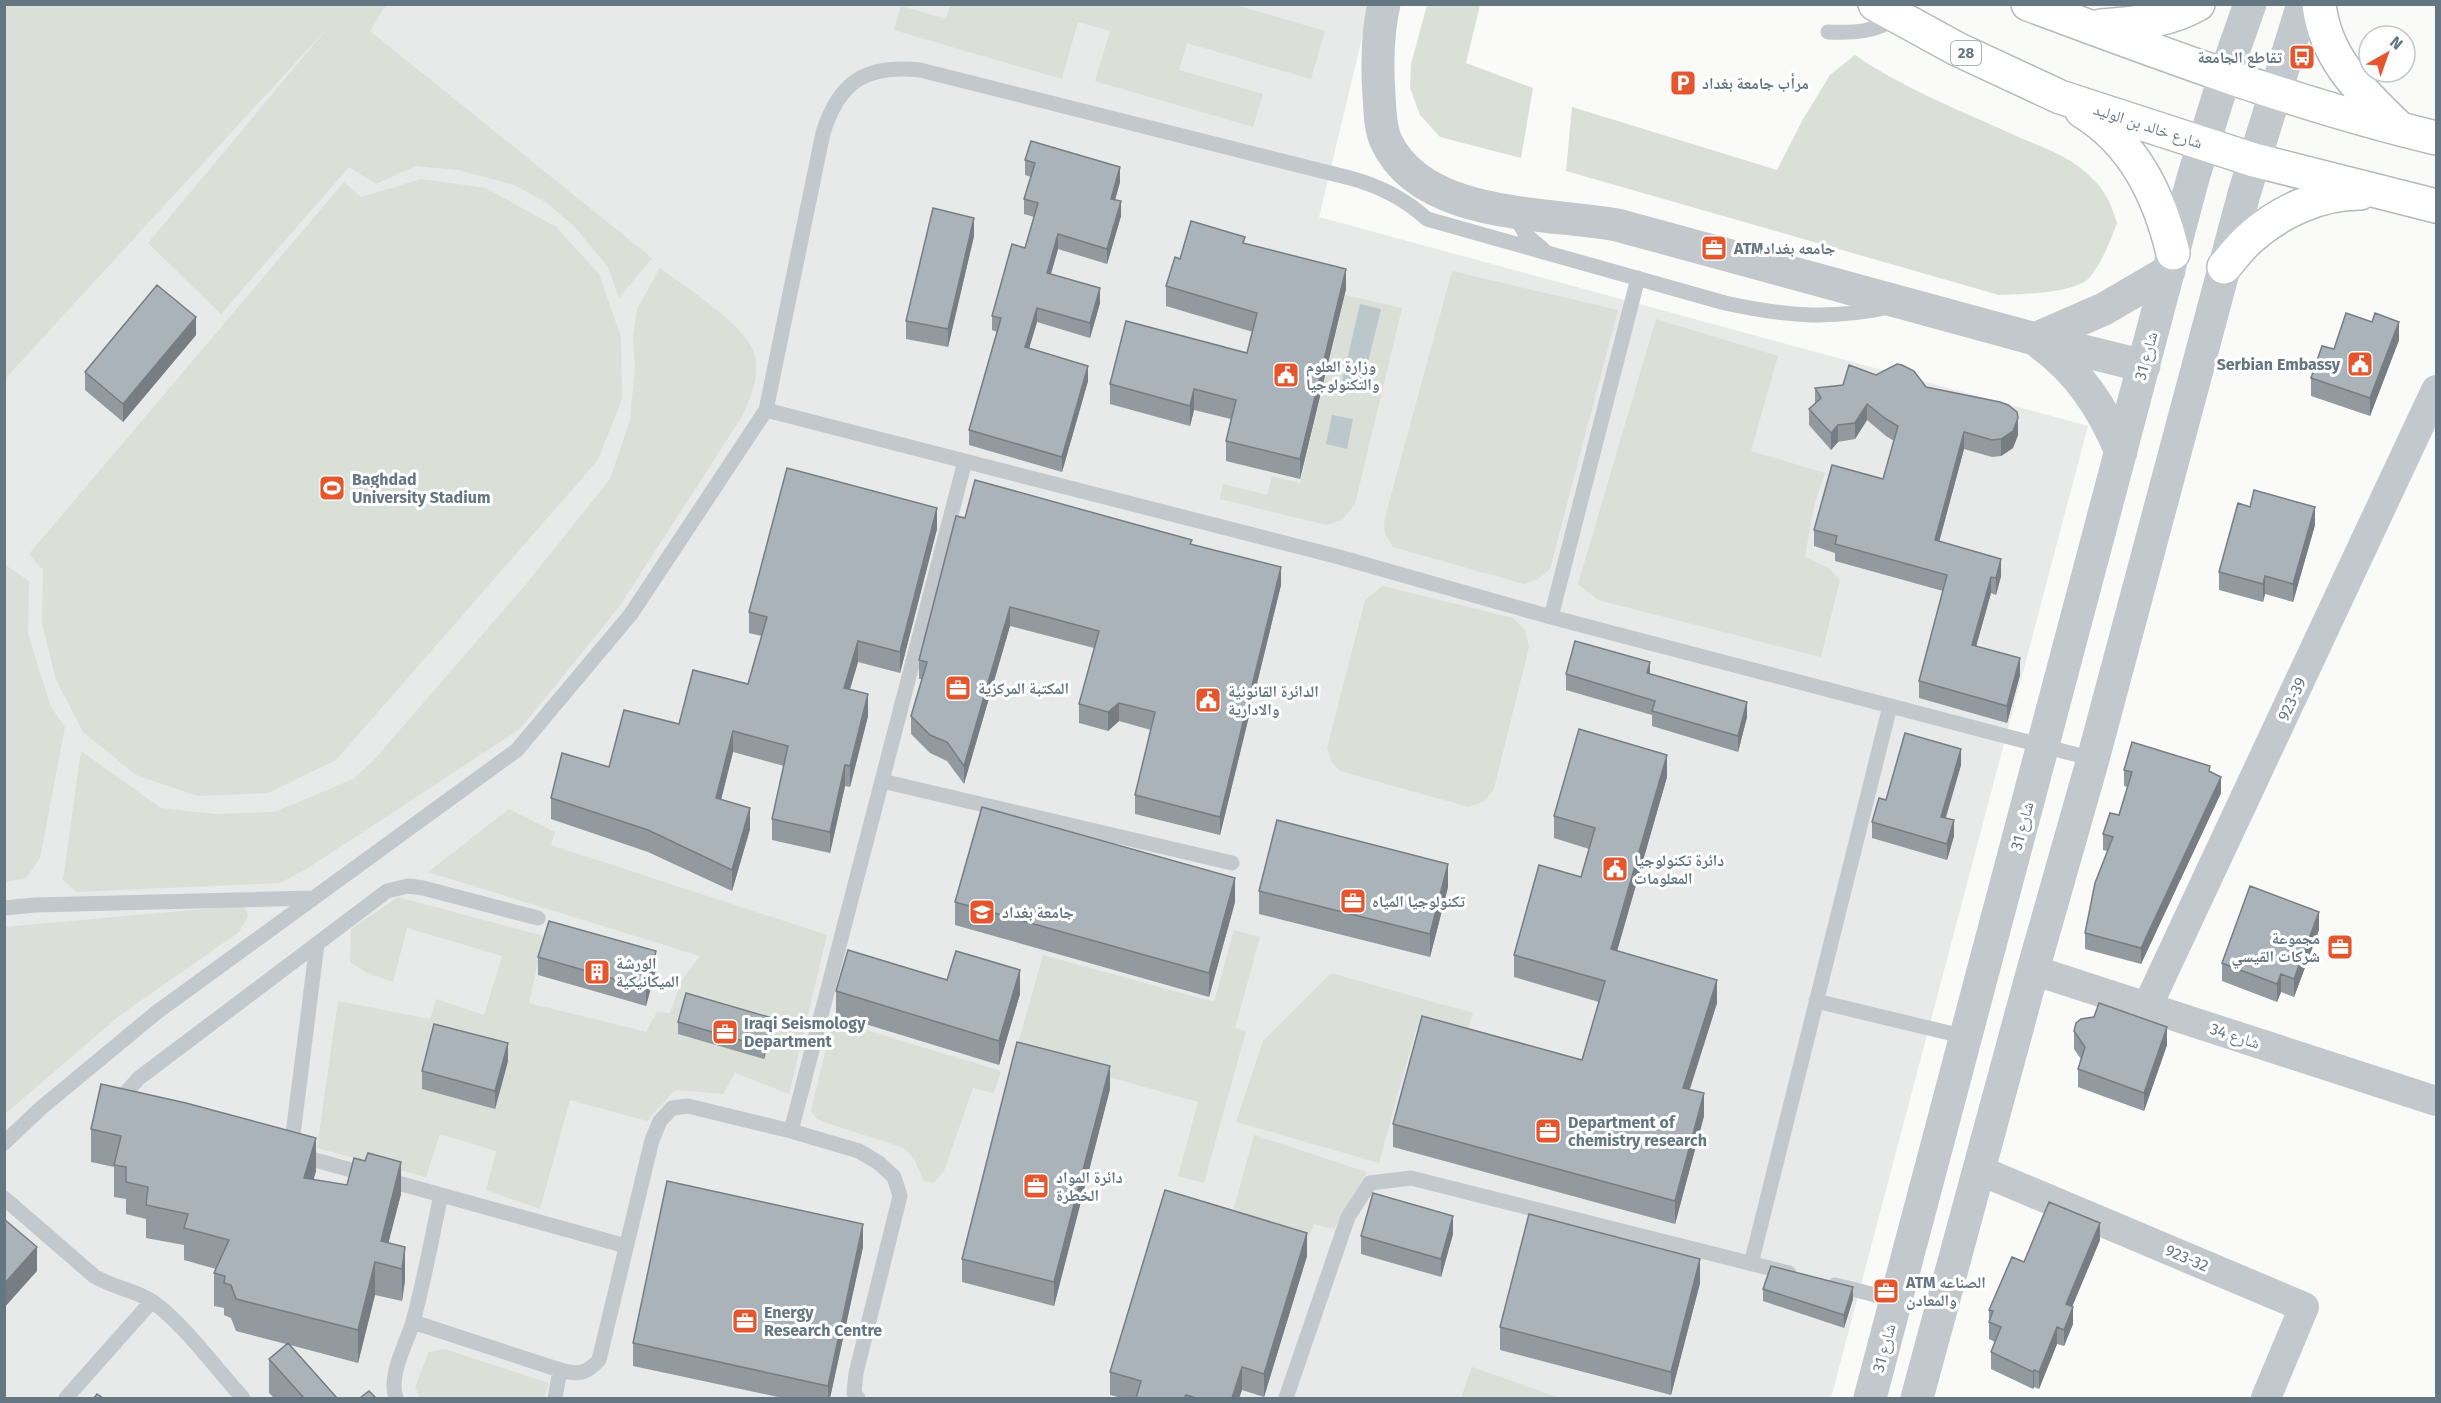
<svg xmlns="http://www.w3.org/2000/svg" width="2441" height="1403" viewBox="0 0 2441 1403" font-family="'Fira Sans','Noto Naskh Arabic',sans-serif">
  <rect width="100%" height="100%" fill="#fafaf8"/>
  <path fill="#e8e9e9" d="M5,5H1370L1319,217L2088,426L1831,1398H5Z"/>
  <path fill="#dadfd7" d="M4,5H386L370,31L652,258L619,298L608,267L575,227L547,203L514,185L459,170L416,166L376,184L349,167L221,314L148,243L330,25L5,379Z
    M1236,5L1325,31L1311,79L1187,43L1179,70L1263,94L1253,127L1095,81L1110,31L1078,22L1062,79L894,30L901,6L946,19L950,5Z
    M1427,5H1480L1466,63L1533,88L1521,158L1440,137L1420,115L1410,88L1411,64Z
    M1855,55C1904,89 1960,110 2014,135C2036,145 2065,154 2083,170C2104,188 2109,198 2117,223C2110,241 2103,261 2090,277C2075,294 2021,294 1999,295L1566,171L1572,107L1777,170L1802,121L1830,75Z
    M421,179L486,188L556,227L599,274L621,337L622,399L598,460L336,760L268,793L198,796L136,775L83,732L56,680L42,623L43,570L29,554L344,182L361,197Z
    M660,268C684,286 749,327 755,356C760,378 750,399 741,418L619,607L520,729L308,868L280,883L77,892L63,880L81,751L161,808L215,814L275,812L353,779L373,761L527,583L610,479L630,420L635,367L633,337L637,309Z
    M1452,271L1618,310L1550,569L1538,579L1524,584L1393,547L1385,534L1384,521Z
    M1345,295L1402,308L1355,504L1342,520L1327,525L1220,499L1223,484L1267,495L1272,476L1300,483Z
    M1656,319L1778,356L1751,451L1825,473L1814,506L1805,557L1829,568L1840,580L1821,657L1598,600L1578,584Z
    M4,564L29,581L28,634L51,707L65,727L40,858L26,878L5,882Z
    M1382,586L1513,618L1525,630L1529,647L1494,789L1485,801L1469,807L1340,771L1331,761L1327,748L1365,600Z
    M509,809L555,832L551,845L827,935L789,1094L735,1073L723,1094L675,1090L647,1121L570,1100L540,1209L486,1190L496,1151L440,1134L426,1177L317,1148L338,1001L430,1019L436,999L484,1015L502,956L407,928L393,982L367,973L350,962L351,929L398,897L544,936L529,1003L646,1032L657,1012L670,1013L681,981L700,956L428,872Z
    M236,906L245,908L248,916L239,932L119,1016L5,1114V927Z
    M1234,930L1260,937L1235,1028L1246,1031L1204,1183L1178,1176L1198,1102L1016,1051L1043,955L1214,1002Z
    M1331,973L1473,1013L1465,1040L1416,1029L1379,1163L1236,1122L1263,1041Z
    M833,1020L1001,1071L994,1093L973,1088L944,1171L934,1183L924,1181L914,1159L904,1148L824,1122L816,1118L811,1111Z
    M1254,1135L1367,1172L1334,1229L1314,1224L1304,1248L1229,1226Z
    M444,1349L549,1383L544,1398H420L415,1387L429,1352Z
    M1472,1367L1560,1398H1461Z"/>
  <path fill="#bbc7cb" d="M1360,304L1381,309L1362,387L1342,382Z
    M1332,415L1353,419L1347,449L1326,444Z"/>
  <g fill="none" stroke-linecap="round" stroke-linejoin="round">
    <defs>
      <path id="primary" d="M1875,4L1957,49L2060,97L2254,160L2436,206
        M2028,4C2162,54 2298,105 2436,138
        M2319,4C2325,58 2360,90 2397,126
        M2101,26C2135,23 2167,22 2198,4
        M2082,111C2134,143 2159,195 2173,253
        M2224,267C2232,258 2240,247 2249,239C2279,212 2319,193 2360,193"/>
    </defs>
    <use href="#primary" stroke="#b5babe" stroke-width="36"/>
    <path stroke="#c3c8cc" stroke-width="15" d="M1828,32C1858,33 1873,32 1899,17
      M1513,213L1526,235L1543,249
      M766,410L1339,557L1551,617L2093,759
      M1551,617L1638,278
      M882,781L1232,863
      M4,908L35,905L312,898
      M1816,1001L1966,1037
      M127,1106L120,1099L139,1078L387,891L408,886L423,888L538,918
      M791,1131L965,461
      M4,1143L41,1108L157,1012L517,750L631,614L766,410L823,133C839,81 867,64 920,70L1350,178C1380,186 1404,198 1427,219L1725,303C1785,316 1829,320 1890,307
      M291,1150L317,944
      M297,1155L626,1246
      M4,1198L94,1276C113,1288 136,1290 153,1302C184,1324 217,1370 243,1398
      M1751,1264L1890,706
      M1835,1285L1896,1300
      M413,1322L560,1370C578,1375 586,1374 599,1360L652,1140L660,1121L672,1108L688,1106L791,1131L859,1151L879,1163L894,1177L900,1196L856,1373L854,1393L858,1398
      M66,1398L152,1301
      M396,1398C388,1375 406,1345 413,1322C424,1281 432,1237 441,1195
      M555,1398L560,1370
      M1286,1398L1348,1217L1370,1183L1411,1178L1789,1273"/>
    <path stroke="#c3c8cc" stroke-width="30" d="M2033,970L2436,1101
      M2147,1007L2436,390
      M1979,1170L2304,1307L2266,1398"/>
    <path stroke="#c3c8cc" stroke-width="33" d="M1384,4C1377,34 1377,66 1379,96C1380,110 1380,128 1386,141C1422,219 1546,212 1617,225L2035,339L2144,366
      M2035,339L2104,309L2169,271
      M2041,344C2079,372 2103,408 2121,452
      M1870,1398L2193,178L2225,75L2250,4
      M1917,1398L2033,970L2093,759L2244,194L2303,4"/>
    <use href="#primary" stroke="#fff" stroke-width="33"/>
  </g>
  <path fill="#929a9f" d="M1025,160L1120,182L1115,200L1121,216L1107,264L1058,249L1051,274L1100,303L1090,338L1037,322L1029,348L1088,381L1062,472L969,445V430L997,332L992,330V316L1025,248L1034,217L1024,214V199L1031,177L1025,175Z
    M974,236L948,347L906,339V321Z
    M1245,244L1346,289L1300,479L1226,461V441L1231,419L1194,410L1190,426L1110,404V384L1247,353L1253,332L1166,306V286L1180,259Z
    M196,335L123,422L85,390V372Z
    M2399,340L2370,416L2311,396V378L2334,349Z
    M1876,375L1926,387L2018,435L2013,448L2001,456L1992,457L1964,449L1939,542L2001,576L1996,595L1991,593L1976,646L2020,675L2007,723L1919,698V681L1943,591L1835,561V553L1814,546V530L1883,479L1894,441L1886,436L1867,420L1855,439L1838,442L1831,450L1809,425V409L1815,403V388L1843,385Z
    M2250,507L2315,525L2293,602L2265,594L2263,602L2219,590V572Z
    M965,518L1192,545L1281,585L1220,835L1135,814V795L1151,730L1119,721L1108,731L1079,723V704L1094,648L1010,626L964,784L947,761L930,753L911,734V716L922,679H919V660Z
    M937,529L900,673L858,662L850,689L868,716L850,787L845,786L830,853L772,840V819L784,766L733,752L721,800L750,829L732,891L648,852L551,819V798L609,767L679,724L748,684L762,636L749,633V612Z
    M1566,674H1650L1747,717L1738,752L1652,726V715L1566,690Z
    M1961,765L1946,818L1954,836L1947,860L1872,838V822L1886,800Z
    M2124,770L2210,772L2221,793L2141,964L2085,949V933L2107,851L2103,850V834L2119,815L2128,787L2124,786Z
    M1667,777L1617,951L1717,1003L1690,1089L1704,1116L1675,1224L1393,1147V1124L1582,1060L1599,1002L1514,977V955L1581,877L1589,849L1554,838V816Z
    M1448,887L1430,957L1259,914V891Z
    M955,902H1235L1209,997L955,925Z
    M2319,930L2294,997L2281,992L2277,1002L2222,981V963Z
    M538,957L656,969L646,1006L538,975Z
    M947,980L1020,994L999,1065L836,1015V991Z
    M678,1022L772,1030L764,1059L678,1034Z
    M2074,1031L2167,1045L2144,1111L2078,1087V1069L2081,1059L2074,1049Z
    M508,1061L495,1109L422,1089V1071Z
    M1110,1089L1054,1306L962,1282V1259Z
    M91,1129L316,1171L313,1180L401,1194L388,1243L405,1247V1280L402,1301L375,1295L358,1363L290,1345L337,1398H274L269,1393V1359L286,1344L236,1331L231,1318L224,1315V1308L214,1306V1273L216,1269L184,1260V1245L146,1238V1219L126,1214V1199L114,1197V1167L91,1162Z
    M1453,1234L1441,1277L1361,1254V1236Z
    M2100,1240L2072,1307L2073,1324L2064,1346L2057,1344L2039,1389L2034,1387L2033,1389L1991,1369V1352L1995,1342L1989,1339V1310L2024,1262Z
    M863,1247L830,1398H783L633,1366V1343Z
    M1307,1256L1264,1397L1242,1390L1239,1398H1122L1110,1395V1372Z
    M1700,1283L1671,1395L1500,1350V1327Z
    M1763,1289L1853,1299L1844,1328L1763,1301Z"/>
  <path fill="#777d82" d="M1120,167V182L1111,214V199Z
    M1121,201V216L1107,264V249Z
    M974,218V236L948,347V329Z
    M1058,234V249L1047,287V273Z
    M1346,269V289L1300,479V459Z
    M1100,288V303L1090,338V323Z
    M1037,308V322L1025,362V347Z
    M196,317V335L123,422V404Z
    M2399,322V340L2370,416V398Z
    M1088,366V381L1062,472V457Z
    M1194,389V410L1190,426V406Z
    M1867,404V420L1855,439V423Z
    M2018,418V435L2013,448L2001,456V439Z
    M1838,425V442L1831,450V433Z
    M1964,432V449L1935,557V540Z
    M2315,507V525L2293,602V584Z
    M937,508V529L900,673V652Z
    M2001,559V576L1996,595V578Z
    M1281,567V585L1220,835V817Z
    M2265,576V594L2263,602V584Z
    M1991,577V593L1972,661V645Z
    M1010,607V626L964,784V766Z
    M858,641V662L844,709V688Z
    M2020,658V675L2007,723V706Z
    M1650,662V678L1647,673Z
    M868,694V716L850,787V766Z
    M1747,702V717L1738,752V736Z
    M1119,703V721L1108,731V712Z
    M733,731V752L716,819V798Z
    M1961,749V765L1941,832V817Z
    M1667,755V777L1611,972V949Z
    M845,765V786L830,853V832Z
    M2221,777V793L2141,964V948Z
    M750,808V829L732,891V870Z
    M1954,820V836L1947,860V844Z
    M1448,864V887L1430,957V934Z
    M1235,878V902L1209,997V973Z
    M2319,912V930L2294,997V979Z
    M656,951V969L646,1006V988Z
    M1020,970V994L999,1065V1041Z
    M2281,974V992L2277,1002V984Z
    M1717,980V1003L1683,1110V1088Z
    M772,1018V1030L764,1059V1047Z
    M2167,1027V1045L2144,1111V1093Z
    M508,1043V1061L495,1109V1091Z
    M1110,1066V1089L1054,1306V1282Z
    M1704,1093V1116L1675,1224V1201Z
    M316,1138V1171L304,1211V1178Z
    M401,1162V1194L383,1264L381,1241Z
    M1453,1216V1234L1441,1277V1259Z
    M2100,1223V1240L2066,1321V1304Z
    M863,1224V1247L830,1398H828V1386Z
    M1307,1233V1256L1264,1397V1374Z
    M37,1247V1271L4,1308V1284Z
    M405,1247V1280L402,1301V1269Z
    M1700,1259V1283L1671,1395V1372Z
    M375,1262V1295L358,1363V1330Z
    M1853,1287V1299L1844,1328V1315Z
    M2073,1307V1324L2064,1346V1330Z
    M2057,1327V1344L2039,1389V1372Z
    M1242,1367V1390L1239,1398H1232Z
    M2034,1370V1387L2033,1389V1372Z"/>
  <path fill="#aab3b9" stroke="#777d82" stroke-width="1.5" d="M1031,141L1120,167L1111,199L1121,201L1107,249L1058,234L1047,273L1100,288L1090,323L1037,308L1025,347L1088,366L1062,457L969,430L1001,318L992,316L1012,244L1025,248L1038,203L1024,199L1035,163L1025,160Z
    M933,208L974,218L948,329L906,321Z
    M1191,221L1245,237L1243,243L1346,269L1300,459L1226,441L1236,400L1194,389L1190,406L1110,384L1126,321L1247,353L1257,313L1166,286L1175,257L1180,259Z
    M157,285L196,317L123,404L85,372Z
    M2346,313L2372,322L2375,313L2399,322L2370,398L2311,378L2322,346L2334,349Z
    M1897,364L1902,365L1914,371L1926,387L2000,402L2008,405L2017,412L2018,418L2013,431L2001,439L1992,440L1964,432L1935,540L2001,559L1996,578L1991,577L1972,645L2020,658L2007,706L1919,681L1947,575L1835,544L1837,536L1814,530L1832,465L1883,479L1898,426L1886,419L1867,404L1855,423L1838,425L1831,433L1809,409L1821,398L1815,388L1843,385L1849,365L1876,375Z
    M787,468L937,508L900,652L858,641L844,688L868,694L850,766L845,765L830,832L772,819L788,746L733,731L716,798L750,808L732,870L648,830L551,798L562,753L609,767L624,710L679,724L693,670L748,684L767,617L749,612Z
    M975,480L1192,540L1190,544L1281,567L1220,817L1135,795L1155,712L1119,703L1108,712L1079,704L1099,631L1010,607L964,766L947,742L930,735L911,716L927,662L919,660L956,516L965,518Z
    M2254,490L2315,507L2293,584L2265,576L2263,584L2219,572L2238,503L2250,507Z
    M1575,641L1650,662L1647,673L1747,702L1738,736L1652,711L1655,701L1566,674Z
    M1579,729L1667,755L1611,949L1717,980L1683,1088L1704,1093L1675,1201L1393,1124L1422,1016L1582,1060L1605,981L1514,955L1539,865L1581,877L1595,828L1554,816Z
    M1905,733L1961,749L1941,817L1954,820L1947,844L1872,822L1879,798L1886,800Z
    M2132,742L2210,766L2209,771L2221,777L2141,948L2085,933L2095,883L2113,837L2103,834L2110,813L2119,815L2132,772L2124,770Z
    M982,807L1235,878L1209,973L955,902Z
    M1277,820L1448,864L1430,934L1259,891Z
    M2250,886L2319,912L2294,979L2281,974L2277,984L2222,963Z
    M549,921L656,951L646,988L538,957Z
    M848,950L947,980L956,951L1020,970L999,1041L836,991Z
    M686,993L772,1018L764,1047L678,1022Z
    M2099,1003L2167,1027L2144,1093L2078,1069L2085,1047L2074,1031L2076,1023L2081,1019L2094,1017Z
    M434,1024L508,1043L495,1091L422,1071Z
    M1017,1042L1110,1066L1054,1282L962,1259Z
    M101,1084L186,1103L316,1138L304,1178L347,1185L354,1158L365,1161L368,1153L401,1162L381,1241L405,1247L402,1269L375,1262L358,1330L236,1299L231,1285L224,1283L225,1276L214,1273L229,1240L184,1228L188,1214L146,1205L148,1187L126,1182V1167L114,1165L121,1136L91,1129Z
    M667,1181L863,1224L828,1386L633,1343Z
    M1165,1190L1307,1233L1264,1374L1242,1367L1232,1398H1196L1186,1395L1184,1398H1136L1141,1381L1110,1372Z
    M1373,1193L1453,1216L1441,1259L1361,1236Z
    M2049,1202L2100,1223L2066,1304L2073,1307L2064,1330L2057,1327L2039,1372L2034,1370L2033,1372L1991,1352L2001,1327L1989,1322L1993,1311L1989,1310L2012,1257L2024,1262Z
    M1529,1214L1700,1259L1671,1372L1500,1327Z
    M4,1219L37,1247L4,1284Z
    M1771,1266L1853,1287L1844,1315L1763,1289Z
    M288,1343L337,1398H304L269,1359Z
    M369,1391L376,1398H360Z
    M97,1394L103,1398H94Z"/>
  <defs>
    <symbol id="bus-square" viewBox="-11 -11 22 22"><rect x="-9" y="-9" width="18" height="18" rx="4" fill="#e4572e" stroke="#fff"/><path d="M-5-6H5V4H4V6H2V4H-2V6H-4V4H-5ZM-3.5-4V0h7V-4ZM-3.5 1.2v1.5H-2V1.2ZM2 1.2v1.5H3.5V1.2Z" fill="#fff"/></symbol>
    <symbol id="parking-square" viewBox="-11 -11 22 22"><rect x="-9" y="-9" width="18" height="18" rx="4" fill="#e4572e" stroke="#fff"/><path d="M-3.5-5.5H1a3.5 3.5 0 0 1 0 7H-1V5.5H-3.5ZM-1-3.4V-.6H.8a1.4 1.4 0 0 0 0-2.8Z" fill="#fff"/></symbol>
    <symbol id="office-square" viewBox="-11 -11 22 22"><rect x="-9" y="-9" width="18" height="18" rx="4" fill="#e4572e" stroke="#fff"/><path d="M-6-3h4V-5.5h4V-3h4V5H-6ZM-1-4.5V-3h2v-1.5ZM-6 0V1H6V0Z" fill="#fff"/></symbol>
    <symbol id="civic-square" viewBox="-11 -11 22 22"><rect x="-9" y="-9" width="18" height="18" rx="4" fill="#e4572e" stroke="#fff"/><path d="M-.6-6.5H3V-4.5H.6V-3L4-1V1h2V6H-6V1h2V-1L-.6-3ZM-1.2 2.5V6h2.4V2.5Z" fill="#fff"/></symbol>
    <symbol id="stadium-square" viewBox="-11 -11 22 22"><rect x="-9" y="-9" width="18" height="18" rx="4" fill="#e4572e" stroke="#fff"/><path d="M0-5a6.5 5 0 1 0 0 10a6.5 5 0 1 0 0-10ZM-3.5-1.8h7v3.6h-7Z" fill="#fff"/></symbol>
    <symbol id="university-square" viewBox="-11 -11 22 22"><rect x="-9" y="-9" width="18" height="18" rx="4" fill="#e4572e" stroke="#fff"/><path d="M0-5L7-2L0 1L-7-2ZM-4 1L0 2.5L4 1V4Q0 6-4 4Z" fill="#fff"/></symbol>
    <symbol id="building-square" viewBox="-11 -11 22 22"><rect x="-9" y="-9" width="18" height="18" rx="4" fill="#e4572e" stroke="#fff"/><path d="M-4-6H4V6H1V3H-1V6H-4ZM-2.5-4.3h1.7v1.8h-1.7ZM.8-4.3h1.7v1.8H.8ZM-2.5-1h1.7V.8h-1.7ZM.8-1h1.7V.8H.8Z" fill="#fff"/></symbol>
  </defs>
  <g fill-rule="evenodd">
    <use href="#bus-square" x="2287" y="42" width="30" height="30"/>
    <use href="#parking-square" x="1668" y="68" width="30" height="30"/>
    <use href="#office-square" x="1699" y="233" width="30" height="30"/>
    <use href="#civic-square" x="2345" y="349" width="30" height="30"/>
    <use href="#civic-square" x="1271" y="360" width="30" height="30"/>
    <use href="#stadium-square" x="317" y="473" width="30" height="30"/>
    <use href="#office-square" x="943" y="673" width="30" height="30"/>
    <use href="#civic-square" x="1193" y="685" width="30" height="30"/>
    <use href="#civic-square" x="1600" y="854" width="30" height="30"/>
    <use href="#office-square" x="1338" y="886" width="30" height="30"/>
    <use href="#university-square" x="967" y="897" width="30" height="30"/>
    <use href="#office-square" x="2325" y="932" width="30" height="30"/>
    <use href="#building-square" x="582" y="957" width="30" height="30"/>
    <use href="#office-square" x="710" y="1017" width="30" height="30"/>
    <use href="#office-square" x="1533" y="1116" width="30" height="30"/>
    <use href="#office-square" x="1021" y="1171" width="30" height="30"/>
    <use href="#office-square" x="1871" y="1276" width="30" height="30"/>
    <use href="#office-square" x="730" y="1306" width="30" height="30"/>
  </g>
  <g text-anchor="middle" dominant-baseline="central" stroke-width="6" stroke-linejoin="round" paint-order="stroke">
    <rect fill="#fff" stroke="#939fa8" stroke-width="1.5" x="1951" y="41" width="30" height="24" rx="4.5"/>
    <g font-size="15" font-weight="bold" fill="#657683">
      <text x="1966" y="53">28</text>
    </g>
    <g font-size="16" font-weight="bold" fill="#657683" stroke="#fff" text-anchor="start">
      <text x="2282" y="57" text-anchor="end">تقاطع الجامعة</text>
      <text x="1702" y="83">مرأب جامعة بغداد</text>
      <text x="1734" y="248">ATMجامعه بغداد</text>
      <text x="2340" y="364" text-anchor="end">Serbian Embassy</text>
      <text x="1306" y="366">وزارة العلوم<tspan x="1306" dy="18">والتكنولوجيا</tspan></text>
      <text x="352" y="479">Baghdad<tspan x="352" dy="18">University Stadium</tspan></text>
      <text x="978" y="688">المكتبة المركزية</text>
      <text x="1228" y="691">الدائرة القانونية<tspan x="1228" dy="18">والادارية</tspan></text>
      <text x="1634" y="860">دائرة تكنولوجيا<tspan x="1634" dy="18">المعلومات</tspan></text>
      <text x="1372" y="901">تكنولوجيا المياه</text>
      <text x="1002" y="912">جامعة بغداد</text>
      <text x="2320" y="938" text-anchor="end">مجموعة<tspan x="2320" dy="18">شركات القيسي</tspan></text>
      <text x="616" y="963">الورشة<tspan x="616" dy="18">الميكانيكية</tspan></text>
      <text x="744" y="1023">Iraqi Seismology<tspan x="744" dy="18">Department</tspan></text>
      <text x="1568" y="1122">Department of<tspan x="1568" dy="18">chemistry research</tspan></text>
      <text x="1056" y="1177">دائرة المواد<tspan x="1056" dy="18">الخطرة</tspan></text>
      <text x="1906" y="1282">ATM الصناعه<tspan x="1906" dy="18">والمعادن</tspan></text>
      <text x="764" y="1312">Energy<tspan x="764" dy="18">Research Centre</tspan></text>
    </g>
    <g font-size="16" fill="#657683" stroke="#fff">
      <text transform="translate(2148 126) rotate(18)">شارع خالد بن الوليد</text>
      <text transform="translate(2146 356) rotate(-75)">شارع 31</text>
      <text transform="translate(2292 699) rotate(-65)">923-39</text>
      <text transform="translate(2022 826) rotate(-75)">شارع 31</text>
      <text transform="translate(2235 1036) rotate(18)">شارع 34</text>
      <text transform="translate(2187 1258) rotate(23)">923-32</text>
      <text transform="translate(1884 1348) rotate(-75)">شارع 31</text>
    </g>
  </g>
  <rect width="2441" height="1403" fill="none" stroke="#657683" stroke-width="12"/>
  <g transform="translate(2387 54) rotate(40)"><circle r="28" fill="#ffffff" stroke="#c1c8cd" stroke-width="1.5"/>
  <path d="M0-4.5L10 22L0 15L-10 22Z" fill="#e4572e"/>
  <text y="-9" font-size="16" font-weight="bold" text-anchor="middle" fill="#657683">N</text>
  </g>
</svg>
